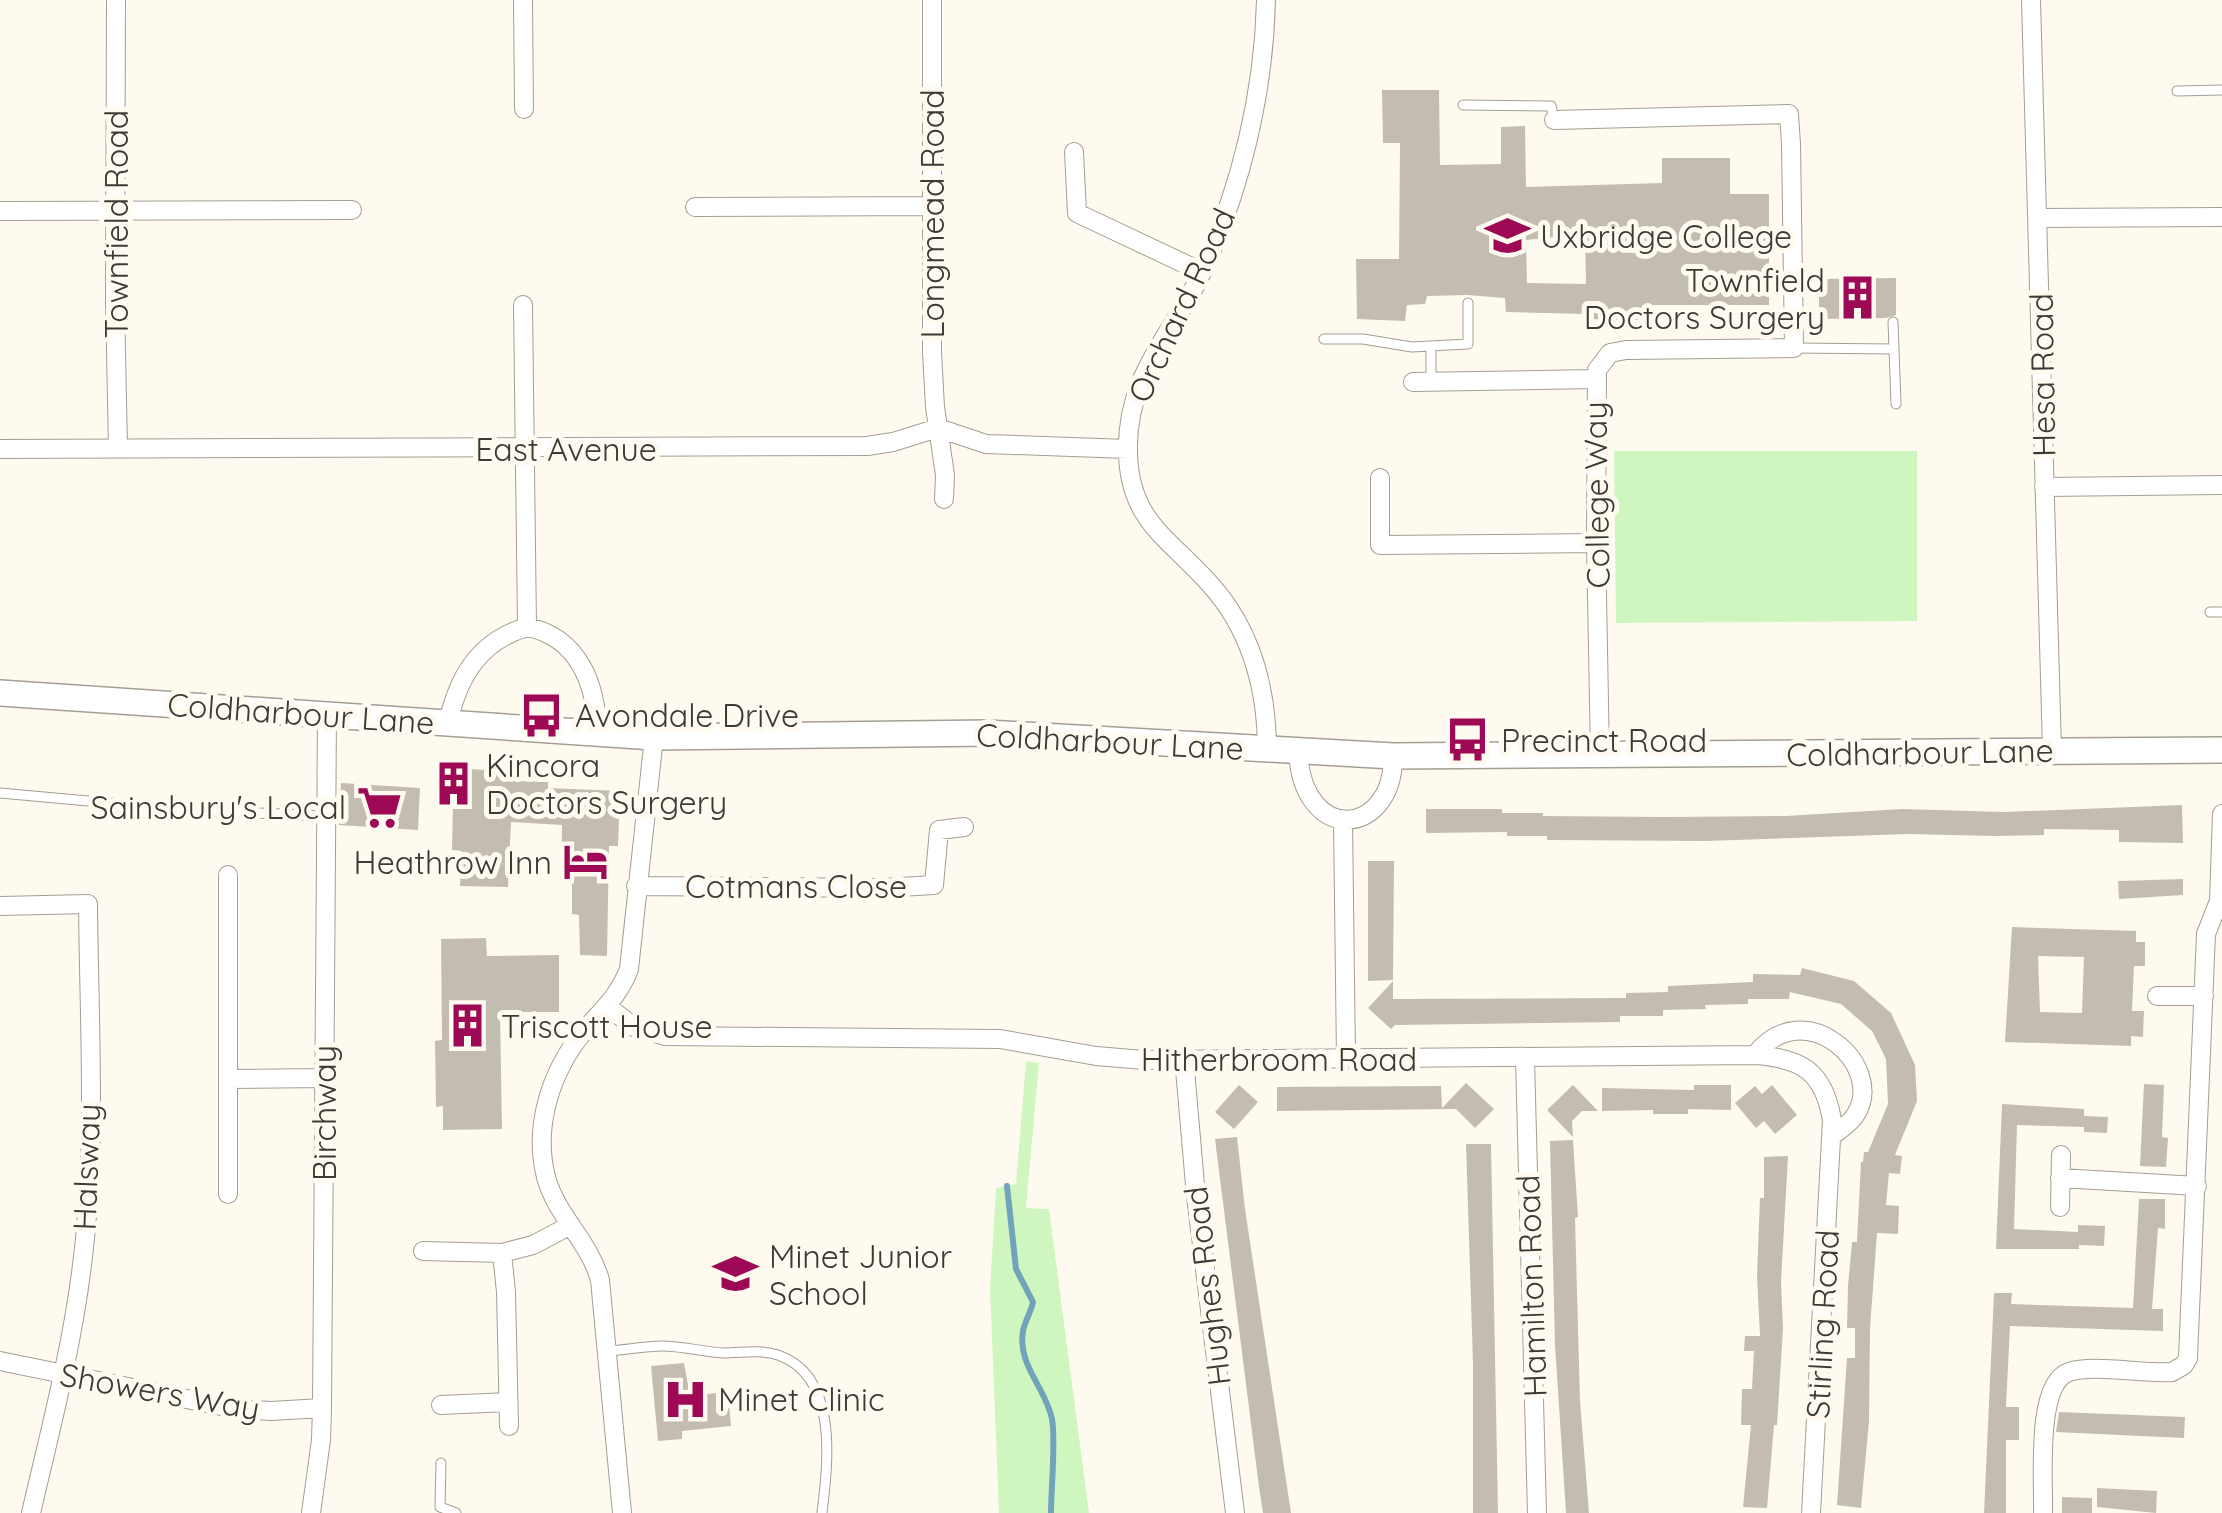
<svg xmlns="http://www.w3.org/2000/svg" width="2222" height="1513" viewBox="0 0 2222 1513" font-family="Quicksand,sans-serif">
  <rect width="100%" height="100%" fill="#fffaf0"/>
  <path fill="#d0f6c0" d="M1614,451H1917V621L1616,623Z
    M1026,1061L1039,1063L1026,1208L1049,1209L1089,1513H999L990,1289L996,1188L1016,1184Z"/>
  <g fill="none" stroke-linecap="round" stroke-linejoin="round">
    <path stroke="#73a3bb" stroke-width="6" d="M1007,1186L1016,1269L1033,1302C1031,1312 1025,1321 1023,1331C1017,1365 1046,1388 1052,1419C1056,1440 1051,1488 1051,1513"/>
  </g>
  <path fill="#c3bdb1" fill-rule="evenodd" d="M1382,90H1439L1440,165L1501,164V127L1525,126L1526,187L1662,183V158H1730V194H1769V305H1642V320L1586,319V314L1506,312L1505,298L1467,295L1427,296L1425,304L1407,305L1405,321L1357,319L1356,259H1399L1400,143H1383ZM1585,234L1586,284L1527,283L1526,240Z
    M1896,278V315L1886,318L1819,319V279Z
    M442,767L514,772V781L548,782V788L620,791L618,846H609L607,956L580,955L579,915L572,914V877L561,878L562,825L511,822L508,887L460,886L462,851L452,850L453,798H440Z
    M341,783L420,788L418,830L339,825Z
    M2182,805L2183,843L2119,842V830L2044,829V835L1995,836L1907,834L1706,841L1547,840V836H1507V832L1426,833V809H1502V813H1543V816L1666,817L1786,816L1902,809L2004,812Z
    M1368,861H1394L1393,980L1368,981Z
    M2183,879V895L2119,899L2118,881Z
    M2012,927L2136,931V942H2145V966H2134L2132,1011H2144L2143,1037L2131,1036V1046L2005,1042ZM2038,956L2084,957L2082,1013L2040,1012Z
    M486,938L487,956L559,955V1012H500L502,1129L443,1130V1106L436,1107L435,1041L442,1040L441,939Z
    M1802,968L1854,981L1891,1013L1915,1065L1917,1101L1895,1155L1902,1156L1900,1174L1889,1173L1886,1205L1899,1206L1898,1234L1877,1233L1870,1328L1869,1421L1861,1508L1837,1505L1847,1358H1855V1328H1847L1848,1286L1852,1242H1857L1861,1162H1863L1864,1152H1868L1888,1104L1886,1059L1872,1031L1841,1004L1790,992L1789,999H1748V1004L1705,1005L1706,1009L1663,1010V1016H1620V1022L1395,1025L1391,1029L1368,1008L1393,981V999L1626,998V993L1668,992V986L1753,982V974L1800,975Z
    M1466,1083L1494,1109L1475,1128L1456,1109L1277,1111V1087L1441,1086L1442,1108Z
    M2144,1084L2164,1085L2162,1137L2168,1138L2166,1167L2140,1166Z
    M1239,1085L1258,1102L1234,1129L1215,1112Z
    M1573,1085L1598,1111H1582L1572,1121L1573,1137L1547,1110Z
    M1694,1085H1731V1110L1688,1109V1114H1653V1110L1602,1111V1088L1694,1090Z
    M1772,1085L1797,1115L1775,1134L1764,1121L1756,1128L1735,1103L1755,1086L1762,1094Z
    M2002,1104L2084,1109V1116L2108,1117L2107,1133L2084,1132V1127L2017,1125L2014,1229L2078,1232V1225L2105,1226L2104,1246L2079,1245V1249H1996Z
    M1237,1137L1245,1209L1291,1513H1263L1259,1487L1215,1139Z
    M1573,1140L1578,1217L1575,1218L1580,1401L1589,1513H1566L1555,1345L1550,1141Z
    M1466,1144H1491L1498,1513H1473V1364Z
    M1788,1156L1781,1282L1783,1328L1777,1425H1774L1767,1508L1743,1507L1751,1425H1741L1742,1389H1752L1754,1351H1744L1745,1336H1760L1757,1276L1760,1198H1764V1157Z
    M2139,1199H2165V1229L2158,1228L2152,1309H2163V1331L2010,1326L2006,1407H2019V1440H2006V1513H1984L1994,1293H2012L2011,1304L2133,1308Z
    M684,1363L690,1396L716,1393L717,1404L729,1403L731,1426L682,1431V1439L658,1441L651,1366Z
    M2059,1412L2185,1417L2184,1438L2056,1432Z
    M2097,1488L2157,1491L2156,1513L2097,1507Z
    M2062,1497L2092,1498V1513H2062Z"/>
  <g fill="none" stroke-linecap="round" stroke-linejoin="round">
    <defs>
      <path id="lane" d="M2177,91L2222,90
        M1463,105L1551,106L1554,120
        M1893,322L1894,349
        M1324,339H1363L1412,347L1468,344V303
        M1794,348L1894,349L1896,404
        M1431,382V347
        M2210,612H2222
        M0,793L187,810L327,816
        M608,1351C626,1350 644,1346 662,1346C683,1346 703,1352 724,1353C742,1353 760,1349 778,1355C839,1376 828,1463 822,1513
        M441,1463L440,1507L456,1513"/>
      <path id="street" d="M116,0L115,302L118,449
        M523,0L524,109
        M932,0V352L935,407L945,475L944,499
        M1266,0C1264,92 1241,189 1202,272C1172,336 1126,375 1128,452C1129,521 1169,538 1209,583C1252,630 1267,689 1267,751
        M2031,0L2052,750
        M1554,120L1789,114L1791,144L1794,348L1626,350L1610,353L1597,370L1596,543L1600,756
        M1074,152L1077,213L1202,272
        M695,207L932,206
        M0,211L352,210
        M2038,218L2222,217
        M1413,382L1594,379
        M0,449L867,446L893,442L938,428L986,444L1128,449
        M1380,478V545L1596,543
        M2044,487L2222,485
        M527,627C579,637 597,686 597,733
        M448,723C458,677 479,641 527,627L523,305
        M1298,752C1303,846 1394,837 1393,756
        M1343,820L1346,1060
        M228,875V1079L325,1078
        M636,886L882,888L934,885L939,830L964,827
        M0,906L88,904C89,1023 97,1146 82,1265C72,1348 50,1431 31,1513
        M2157,996H2204
        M608,1007L634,1027L666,1036L1000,1039L1096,1056L1144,1060L1755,1055C1804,992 1886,1065 1856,1114C1851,1123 1841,1129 1833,1135
        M1755,1055C1802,1058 1824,1072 1832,1120L1811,1513
        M1184,1058L1196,1196L1235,1513
        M1525,1059L1537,1513
        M2060,1178L2197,1186
        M228,1194V1079
        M2060,1207L2061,1155
        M423,1251L502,1253
        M0,1361L236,1409L271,1411L322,1408
        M441,1405L508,1402
        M509,1426L506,1292L502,1253L533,1245L571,1225
        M311,1513L321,1440L322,1408L327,713
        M622,1513L600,1280C589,1241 556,1215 546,1177C533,1126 551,1071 584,1031C602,1010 619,996 629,969L654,737
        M2043,1513C2044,1482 2035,1383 2069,1372C2092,1364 2144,1374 2172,1372L2184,1365L2188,1358L2206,934L2219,901L2222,814"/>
      <path id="secondary" d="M0,693L654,737L988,733L1393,756L2222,750"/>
    </defs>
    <use href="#lane" stroke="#a49e93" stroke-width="11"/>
    <use href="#street" stroke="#a49e93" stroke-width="20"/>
    <use href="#secondary" stroke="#a49e93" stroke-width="28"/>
    <use href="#lane" stroke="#fff" stroke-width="9"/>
    <use href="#street" stroke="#fff" stroke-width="18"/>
    <use href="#secondary" stroke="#fff" stroke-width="25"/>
  </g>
  <defs>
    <symbol id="university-bare" viewBox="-9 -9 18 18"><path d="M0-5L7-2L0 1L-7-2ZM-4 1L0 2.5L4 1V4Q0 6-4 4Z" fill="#9d0954" stroke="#fffaf0" stroke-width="2.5" paint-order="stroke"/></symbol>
    <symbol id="building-bare" viewBox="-9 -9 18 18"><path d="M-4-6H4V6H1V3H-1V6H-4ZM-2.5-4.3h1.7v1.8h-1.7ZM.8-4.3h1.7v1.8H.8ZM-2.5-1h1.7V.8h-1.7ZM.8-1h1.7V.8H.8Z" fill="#9d0954" stroke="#fffaf0" stroke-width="2.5" paint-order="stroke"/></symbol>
    <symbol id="bus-bare" viewBox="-9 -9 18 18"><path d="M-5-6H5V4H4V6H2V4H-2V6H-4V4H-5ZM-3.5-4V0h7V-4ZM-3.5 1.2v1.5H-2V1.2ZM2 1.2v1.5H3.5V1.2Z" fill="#9d0954" stroke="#fffaf0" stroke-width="2.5" paint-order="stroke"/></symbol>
    <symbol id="supermarket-bare" viewBox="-9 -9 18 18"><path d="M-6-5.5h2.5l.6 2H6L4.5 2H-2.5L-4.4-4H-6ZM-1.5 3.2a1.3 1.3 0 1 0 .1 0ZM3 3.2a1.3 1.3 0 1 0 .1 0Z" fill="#9d0954" stroke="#fffaf0" stroke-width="2.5" paint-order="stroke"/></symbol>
    <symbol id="hotel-bare" viewBox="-9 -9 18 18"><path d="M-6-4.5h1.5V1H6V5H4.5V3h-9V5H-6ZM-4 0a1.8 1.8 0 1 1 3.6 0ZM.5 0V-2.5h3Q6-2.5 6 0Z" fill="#9d0954" stroke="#fffaf0" stroke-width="2.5" paint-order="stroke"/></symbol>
    <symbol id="school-bare" viewBox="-9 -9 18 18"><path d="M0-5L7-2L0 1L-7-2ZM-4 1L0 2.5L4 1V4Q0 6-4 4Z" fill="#9d0954" stroke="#fffaf0" stroke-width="2.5" paint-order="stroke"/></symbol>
    <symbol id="hospital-bare" viewBox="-9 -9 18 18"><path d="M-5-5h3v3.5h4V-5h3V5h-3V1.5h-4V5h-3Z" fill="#9d0954" stroke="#fffaf0" stroke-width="2.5" paint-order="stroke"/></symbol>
  </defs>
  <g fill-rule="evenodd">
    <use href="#university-bare" x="1476" y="204" width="63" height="63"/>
    <use href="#building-bare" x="1826" y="266" width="63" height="63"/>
    <use href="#bus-bare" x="510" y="684" width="63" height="63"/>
    <use href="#bus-bare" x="1436" y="708" width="63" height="63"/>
    <use href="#building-bare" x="422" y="752" width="63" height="63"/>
    <use href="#supermarket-bare" x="348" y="776" width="63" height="63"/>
    <use href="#hotel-bare" x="554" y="830" width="63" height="63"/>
    <use href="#building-bare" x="436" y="994" width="63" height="63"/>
    <use href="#school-bare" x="704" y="1242" width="63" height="63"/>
    <use href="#hospital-bare" x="654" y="1368" width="63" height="63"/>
  </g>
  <g text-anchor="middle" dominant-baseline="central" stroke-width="10" stroke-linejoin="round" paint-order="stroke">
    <g font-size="32" fill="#3c3a35" stroke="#fffaf0">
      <text transform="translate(932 214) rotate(-90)">Longmead Road</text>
      <text transform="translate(116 224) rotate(-90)">Townfield Road</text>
      <text transform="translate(1181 305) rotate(-65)">Orchard Road</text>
      <text transform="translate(2042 375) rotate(-91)">Hesa Road</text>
      <text x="566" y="449">East Avenue</text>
      <text transform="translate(1596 495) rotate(-91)">College Way</text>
      <text transform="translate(301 713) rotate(4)">Coldharbour Lane</text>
      <text transform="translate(1110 741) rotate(3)">Coldharbour Lane</text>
      <text transform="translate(1920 752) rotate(-1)">Coldharbour Lane</text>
      <text x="796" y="886">Cotmans Close</text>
      <text x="1279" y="1059">Hitherbroom Road</text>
      <text transform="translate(324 1113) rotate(-90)">Birchway</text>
      <text transform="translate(86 1167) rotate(-88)">Halsway</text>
      <text transform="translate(1207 1286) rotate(-97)">Hughes Road</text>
      <text transform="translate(1531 1286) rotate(-92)">Hamilton Road</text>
      <text transform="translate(1822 1324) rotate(-87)">Stirling Road</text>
      <text transform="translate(160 1391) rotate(10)">Showers Way</text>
    </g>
    <g font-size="32" fill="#3c3a35" stroke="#fffaf0" text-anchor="start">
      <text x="1540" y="236">Uxbridge College</text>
      <text x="1825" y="280" text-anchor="end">Townfield<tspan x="1825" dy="37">Doctors Surgery</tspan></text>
      <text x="575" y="715">Avondale Drive</text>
      <text x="1501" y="740">Precinct Road</text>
      <text x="486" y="765">Kincora<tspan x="486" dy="37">Doctors Surgery</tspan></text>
      <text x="346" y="807" text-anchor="end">Sainsbury's Local</text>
      <text x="552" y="862" text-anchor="end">Heathrow Inn</text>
      <text x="501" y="1026">Triscott House</text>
      <text x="769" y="1256">Minet Junior<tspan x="769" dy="37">School</tspan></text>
      <text x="718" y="1399">Minet Clinic</text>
    </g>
  </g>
</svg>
